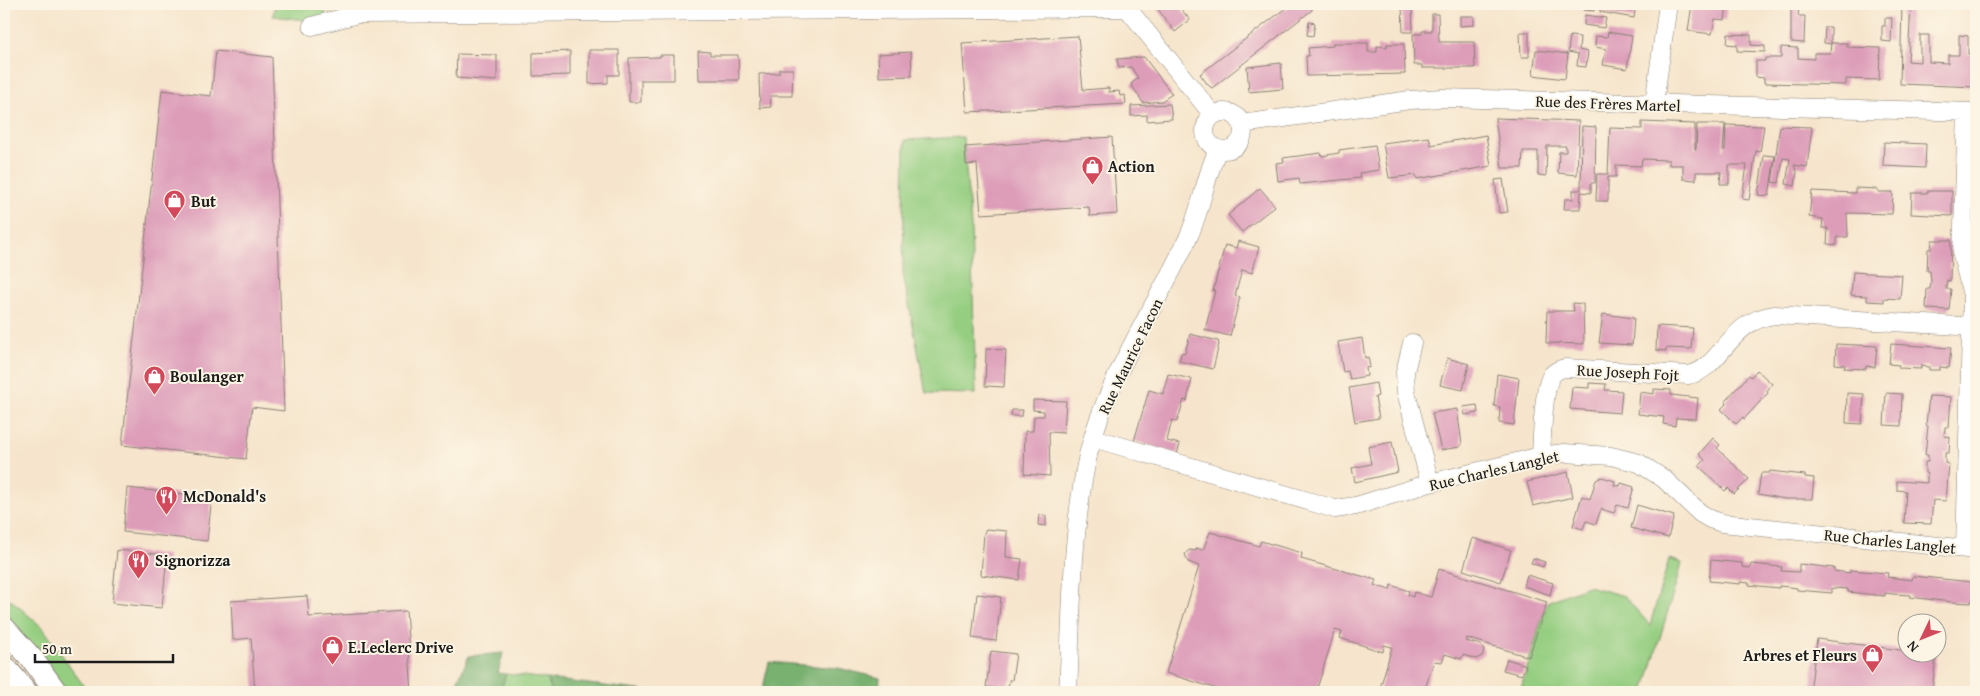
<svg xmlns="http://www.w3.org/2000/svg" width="1980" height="696" viewBox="0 0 1980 696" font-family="'Gentium Book Plus',serif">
  <rect width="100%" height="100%" fill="#fcf5e5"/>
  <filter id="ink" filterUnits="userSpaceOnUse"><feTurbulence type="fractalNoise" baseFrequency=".02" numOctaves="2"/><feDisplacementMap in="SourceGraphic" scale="10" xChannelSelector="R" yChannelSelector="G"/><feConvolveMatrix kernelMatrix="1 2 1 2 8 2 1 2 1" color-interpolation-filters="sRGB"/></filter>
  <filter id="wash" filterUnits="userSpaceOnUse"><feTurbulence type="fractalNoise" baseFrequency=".0096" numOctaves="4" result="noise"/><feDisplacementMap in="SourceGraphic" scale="20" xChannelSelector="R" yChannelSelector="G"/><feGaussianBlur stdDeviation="1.12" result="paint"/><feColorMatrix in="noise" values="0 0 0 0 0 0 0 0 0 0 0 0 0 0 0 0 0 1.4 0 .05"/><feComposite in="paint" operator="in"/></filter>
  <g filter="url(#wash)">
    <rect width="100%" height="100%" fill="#f6e5cc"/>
    <path fill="#95ce81" stroke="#58754e" d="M275,4H326L325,17L312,21L273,16Z
      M963,137L971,226L976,394L926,393L903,274L905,140Z
      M1669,559L1682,563L1644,692H1520L1547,602L1588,586L1624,596L1650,625Z
      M4,594L43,628L88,692H62L4,619Z
      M506,674L547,679L552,692H500Z"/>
    <path fill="#78b16f" stroke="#4a6646" d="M503,653L498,673L506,674L500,692H452L469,656Z
      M769,662L838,668L880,678L879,692H762Z
      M547,679L655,692H552Z"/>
    <g id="blocks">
      <path fill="#dd9db9" d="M1154,4H1177L1190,20L1175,32Z
        M1291,4H1313L1312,10L1212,88L1208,85L1200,74Z
        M1584,4H1595L1594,11L1583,10Z
        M1601,4H1636L1634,18L1600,12Z
        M1692,4H1727L1725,20L1715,19L1712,34L1688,31Z
        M1902,4H1911L1908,61L1920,62V35H1929V62L1948,63V55H1959V35L1968,36V54H1976V87L1900,84Z
        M1402,5H1412L1413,32H1403Z
        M1791,7H1799L1798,16H1805L1804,43L1791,42Z
        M1432,14H1438L1439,42H1474L1475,68H1422V65H1414L1413,34H1422V31H1432Z
        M1585,15L1606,18L1604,28L1584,25Z
        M1460,16H1474V25L1460,26Z
        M1885,18H1892L1891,42L1882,41V26H1885Z
        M1309,22L1315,23L1313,36L1307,35Z
        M1825,27H1831V44L1824,43Z
        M1520,32H1529V57H1521Z
        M1608,32L1632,36L1627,69L1603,65L1606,49L1595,47L1596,36L1607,37Z
        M1728,34L1751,35V45L1765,46V52L1737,51V45L1727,44Z
        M1078,36L1083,90L1109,88V92L1119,91L1120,96L1125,95L1126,104L967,112L962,43Z
        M1570,36L1580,37L1579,50L1588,52L1586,67L1577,66L1578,54L1568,52Z
        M1333,43H1368V52H1377V46L1387,47V44H1404L1405,74L1307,76L1306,56H1309L1308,48L1333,46Z
        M1831,43H1847V47L1880,48L1879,80L1846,79V85L1764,83V78L1756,77V61H1765V58H1781V47L1798,48V58L1814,59V53H1830Z
        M589,50H619V75H608V83L589,84Z
        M1536,50L1568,54L1565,79L1533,75Z
        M216,51L272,57L284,411L252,407L246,459L122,445L162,90L211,96Z
        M570,51V75L533,76V53Z
        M698,51L710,52V55H738L739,80H699Z
        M911,52L912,76L879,77L878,54Z
        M457,54L497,55V81L456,78Z
        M660,55H674V80H641V102H629V58L660,57Z
        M1144,57L1172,94L1162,101L1143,103L1131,84L1138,78L1131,67L1119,68L1117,59Z
        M1281,63L1283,89L1249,92L1247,67Z
        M779,69H793L792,96H770L771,107L760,108L759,74L779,73Z
        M1170,104L1172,119L1147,121V115L1131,116V106Z
        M1495,118L1579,121L1577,175L1558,173L1559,152H1566V146H1547L1546,176L1538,175V151H1523L1522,168H1502Z
        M1642,122L1695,124V149H1696L1697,124H1725L1723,150H1725L1726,125L1764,126L1760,152L1756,151L1749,200L1742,199L1747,165H1729V184H1720L1721,172H1696V180L1683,179V165H1669V160L1642,159L1641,166L1616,165V177H1608V201H1596L1597,174H1608L1610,128L1642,129Z
        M1582,126L1596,127L1595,183H1591V193L1581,192L1580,209H1564L1565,199H1573V190H1581Z
        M1780,126L1812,127L1807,167L1794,165L1797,172L1795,186L1786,184L1790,159L1783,158L1779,183L1772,182Z
        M1486,135L1491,166L1417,179L1416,175L1389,178L1383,143L1429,137L1431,145Z
        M1112,137L1117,214L1090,216L1089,207L981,214L977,164L966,165L965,147Z
        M1884,142L1926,144L1925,168L1883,166Z
        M1375,145L1379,170L1359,173L1360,178L1300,184L1299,178L1278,181L1276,163L1284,162L1283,158L1321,153L1322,156L1339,153V150Z
        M1764,155L1775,156L1769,196L1758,195Z
        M1503,179L1508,212L1499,213L1495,180Z
        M1260,188L1275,206L1242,232L1228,215Z
        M1855,188L1878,189V192H1893L1892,214L1847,213L1848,237H1837V245L1827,244L1828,228H1822L1823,219L1809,217L1812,191L1855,193Z
        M1927,191H1952V216L1911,214L1912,193H1927Z
        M1932,240H1951L1950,281L1947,280L1946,289H1951L1949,310L1926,309L1927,289H1930L1931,280L1930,271H1927L1928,249H1931Z
        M1238,241L1259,247L1252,273L1242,270L1235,296L1240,297L1230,336L1205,330L1215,291H1213L1225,245L1236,248Z
        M1853,272L1902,275L1900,299L1884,298V302L1867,301V296L1851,295Z
        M1573,303L1583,304L1584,344L1546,343L1547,311H1574Z
        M1603,314L1634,318L1632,345L1599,343Z
        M1657,326L1693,328L1691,349L1666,348V351L1656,350Z
        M1190,334L1218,341L1219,344L1213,369L1179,361L1182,352L1185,353Z
        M1362,338L1365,358L1368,357L1370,367L1366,368L1367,376L1350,379L1348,371L1343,372L1338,342Z
        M1836,344L1877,346L1875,367L1866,366V369L1844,368L1845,365L1835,364Z
        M1891,344L1951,348L1949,368L1940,367V370H1929V367L1921,366V369L1899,368V365L1889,364Z
        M986,349L1006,350L1004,387L985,386Z
        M1447,358L1469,364L1463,390L1440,385Z
        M1757,370L1772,384L1767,391L1768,393L1744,419L1743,417L1736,424L1721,409L1727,403L1725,401L1749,375L1751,377Z
        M1168,374L1192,379L1187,401L1184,400L1177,422L1172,420L1167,441L1180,444L1177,454L1134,441L1149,390L1163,394Z
        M1497,374L1519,378L1514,425L1499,423L1500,407L1494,406Z
        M1376,383L1378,396L1375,397L1379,418L1355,422L1349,388Z
        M1589,383L1606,384L1605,390L1622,391L1620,413L1570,409L1572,387L1589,388Z
        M1654,389L1671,390V395L1698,398L1696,419L1676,418L1675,426L1663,424L1664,417L1638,414L1640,392L1654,394Z
        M1847,393L1864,394L1862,424L1846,423Z
        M1886,393L1902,394L1901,426L1884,425Z
        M1929,396L1951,397L1949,427H1945L1944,436L1950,437L1949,453H1945V463L1949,464L1946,501L1933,500L1931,524L1904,523L1906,491L1897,490V481L1927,483V474L1925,473V462H1928V455H1925L1928,426L1926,425Z
        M1033,400L1066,401L1064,433L1049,432L1050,476L1024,474L1025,431H1033L1034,416H1044V411L1033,410Z
        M1477,405L1478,413L1465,415L1463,407Z
        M1457,409L1462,444L1460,447L1441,450L1432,413Z
        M1012,410H1023L1022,416H1011Z
        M1713,438L1720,445L1717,448L1749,479L1734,494L1728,488L1725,491L1699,466L1705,460L1699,454Z
        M1392,442L1398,472L1355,482L1352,468L1371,464L1368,447Z
        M1770,471L1805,475V477L1814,478L1812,499H1785L1758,494L1761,473H1769Z
        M1568,472L1573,497L1533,506L1527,482Z
        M1602,477L1615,481L1614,485L1620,486L1621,483L1634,487L1628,508L1617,505L1614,513L1601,509L1596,524L1586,521L1583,529L1573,526L1582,496L1590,499L1596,480Z
        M127,488L212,497L207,541L123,532Z
        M1637,505L1674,516L1668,538L1631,528Z
        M1039,515L1046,516V526L1038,525Z
        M986,529L1007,531L1006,557L1022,559L1019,580L981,575L984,533Z
        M1210,532L1259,546L1261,541L1302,553L1301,559L1376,580L1374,585L1390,590L1391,585L1409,591L1408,595L1413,597L1414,592L1431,597L1439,569L1547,602L1529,657L1467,638L1466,641L1481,645L1484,651L1482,656L1476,659L1463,655L1461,659L1445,654L1442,662L1434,661L1424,692H1379L1392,647L1384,645L1383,652L1340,638L1342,632L1335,630L1316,692H1227L1166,673L1199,566L1188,562L1185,554L1189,550L1196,551V548L1203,550Z
        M1473,538L1511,550L1501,582L1463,570Z
        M117,550L167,555L162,608L112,603Z
        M1533,558L1545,562L1543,567L1531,563Z
        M1711,560L1742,563V567L1750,568L1751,564L1782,567L1781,571L1799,572V564L1834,568V571L1850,573V570L1888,573L1887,577L1912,580L1913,576L1972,582V585L1976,586V602L1971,601V603L1951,602L1910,597L1911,595L1893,594L1885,593V596L1866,594L1848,592V589L1832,588V593L1797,590V588L1789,587L1779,586V588L1749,585V583L1740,582V584L1709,581Z
        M1527,575L1553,583L1550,595L1524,586Z
        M977,594L1001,597L996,641L972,638Z
        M307,596L309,617L406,611L412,692H255L251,638L233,640L231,601Z
        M1817,639L1908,651V654L1936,655L1932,692H1810Z
        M991,651L1016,654L1012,680H1009L1008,690L986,687Z
        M1507,659L1526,665L1522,675L1503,670Z"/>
    </g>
  </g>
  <g filter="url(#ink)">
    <use href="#blocks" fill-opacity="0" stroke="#898074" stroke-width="1"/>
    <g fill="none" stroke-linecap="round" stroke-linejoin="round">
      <defs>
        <path id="minor" d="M1124,4L1213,115
          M312,26L358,14L1127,8
          M1654,104L1668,4
          M1205 131a19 19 0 1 1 38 0a19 19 0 1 1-38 0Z
          M1242,124L1410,100L1442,98L1976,112
          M1412,343L1405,372L1406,392L1430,483
          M1093,438L1335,509L1356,506L1430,483L1541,456L1564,453L1611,456L1639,463L1664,479L1700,513L1710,519L1722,523L1976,550
          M1541,456C1542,439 1543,386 1552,375C1555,371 1560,369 1565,368L1688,375C1721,370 1728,320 1775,315L1976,327
          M1965,548L1972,295L1962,255L1967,112
          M1068,692C1072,613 1071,532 1088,455C1106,379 1155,309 1188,238C1201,210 1205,178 1218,149"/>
        <path id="major" d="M4,628L33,660L56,692
          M4,666L26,692"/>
      </defs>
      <use href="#minor" stroke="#898074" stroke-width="19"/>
      <use href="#major" stroke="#898074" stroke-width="24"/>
      <use href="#minor" stroke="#fff" stroke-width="18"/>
      <use href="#major" stroke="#fff" stroke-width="22"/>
    </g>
  </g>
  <defs>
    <symbol id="shop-pin" viewBox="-11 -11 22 30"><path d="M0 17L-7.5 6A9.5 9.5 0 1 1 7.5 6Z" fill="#d1495b" stroke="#fcf5e5"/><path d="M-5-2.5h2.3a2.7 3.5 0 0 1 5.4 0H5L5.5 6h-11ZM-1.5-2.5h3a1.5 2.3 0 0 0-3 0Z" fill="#fff"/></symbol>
    <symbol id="restaurant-pin" viewBox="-11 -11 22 30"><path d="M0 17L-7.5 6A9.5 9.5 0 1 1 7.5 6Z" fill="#d1495b" stroke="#fcf5e5"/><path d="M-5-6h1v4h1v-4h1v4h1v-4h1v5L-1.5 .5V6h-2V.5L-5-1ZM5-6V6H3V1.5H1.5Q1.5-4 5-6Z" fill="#fff"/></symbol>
  </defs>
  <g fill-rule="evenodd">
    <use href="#shop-pin" x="1080" y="154" width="25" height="34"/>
    <use href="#shop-pin" x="162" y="188" width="25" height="34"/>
    <use href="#shop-pin" x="142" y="364" width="25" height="34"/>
    <use href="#restaurant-pin" x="154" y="484" width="25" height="34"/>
    <use href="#restaurant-pin" x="126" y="548" width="25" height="34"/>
    <use href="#shop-pin" x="320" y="634" width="25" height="34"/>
    <use href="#shop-pin" x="1860" y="642" width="25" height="34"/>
  </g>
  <g text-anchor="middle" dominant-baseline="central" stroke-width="4" stroke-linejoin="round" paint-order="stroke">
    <g font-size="16" fill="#1c1c1c" stroke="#fcf5e5">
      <text transform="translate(1608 103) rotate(2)">Rue des Frères Martel</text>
      <text transform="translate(1130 356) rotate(-64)">Rue Maurice Facon</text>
      <text transform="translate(1628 372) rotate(3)">Rue Joseph Fojt</text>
      <text transform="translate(1494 470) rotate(-13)">Rue Charles Langlet</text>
      <text transform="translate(1890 541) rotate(6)">Rue Charles Langlet</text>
    </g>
    <g font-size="16" font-weight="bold" fill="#1c1c1c" stroke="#fcf5e5" text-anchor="start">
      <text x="1108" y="166">Action</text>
      <text x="191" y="201">But</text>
      <text x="170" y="376">Boulanger</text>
      <text x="183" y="496">McDonald's</text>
      <text x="155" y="560">Signorizza</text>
      <text x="348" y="647">E.Leclerc Drive</text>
      <text x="1857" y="655" text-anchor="end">Arbres et Fleurs</text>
    </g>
  </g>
  <rect width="1980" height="696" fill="none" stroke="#fcf5e5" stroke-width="20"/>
  <g transform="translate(1922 638) rotate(227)"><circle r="24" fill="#fcf5e5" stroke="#a29e95"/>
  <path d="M0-4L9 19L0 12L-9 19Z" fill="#d1495b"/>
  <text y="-8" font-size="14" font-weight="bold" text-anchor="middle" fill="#1c1c1c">N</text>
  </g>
  <path d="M35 654v8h138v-8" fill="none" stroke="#1c1c1c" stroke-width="2.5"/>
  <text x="42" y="654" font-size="15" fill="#1c1c1c" stroke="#fcf5e5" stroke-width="4" paint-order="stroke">50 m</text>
</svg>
